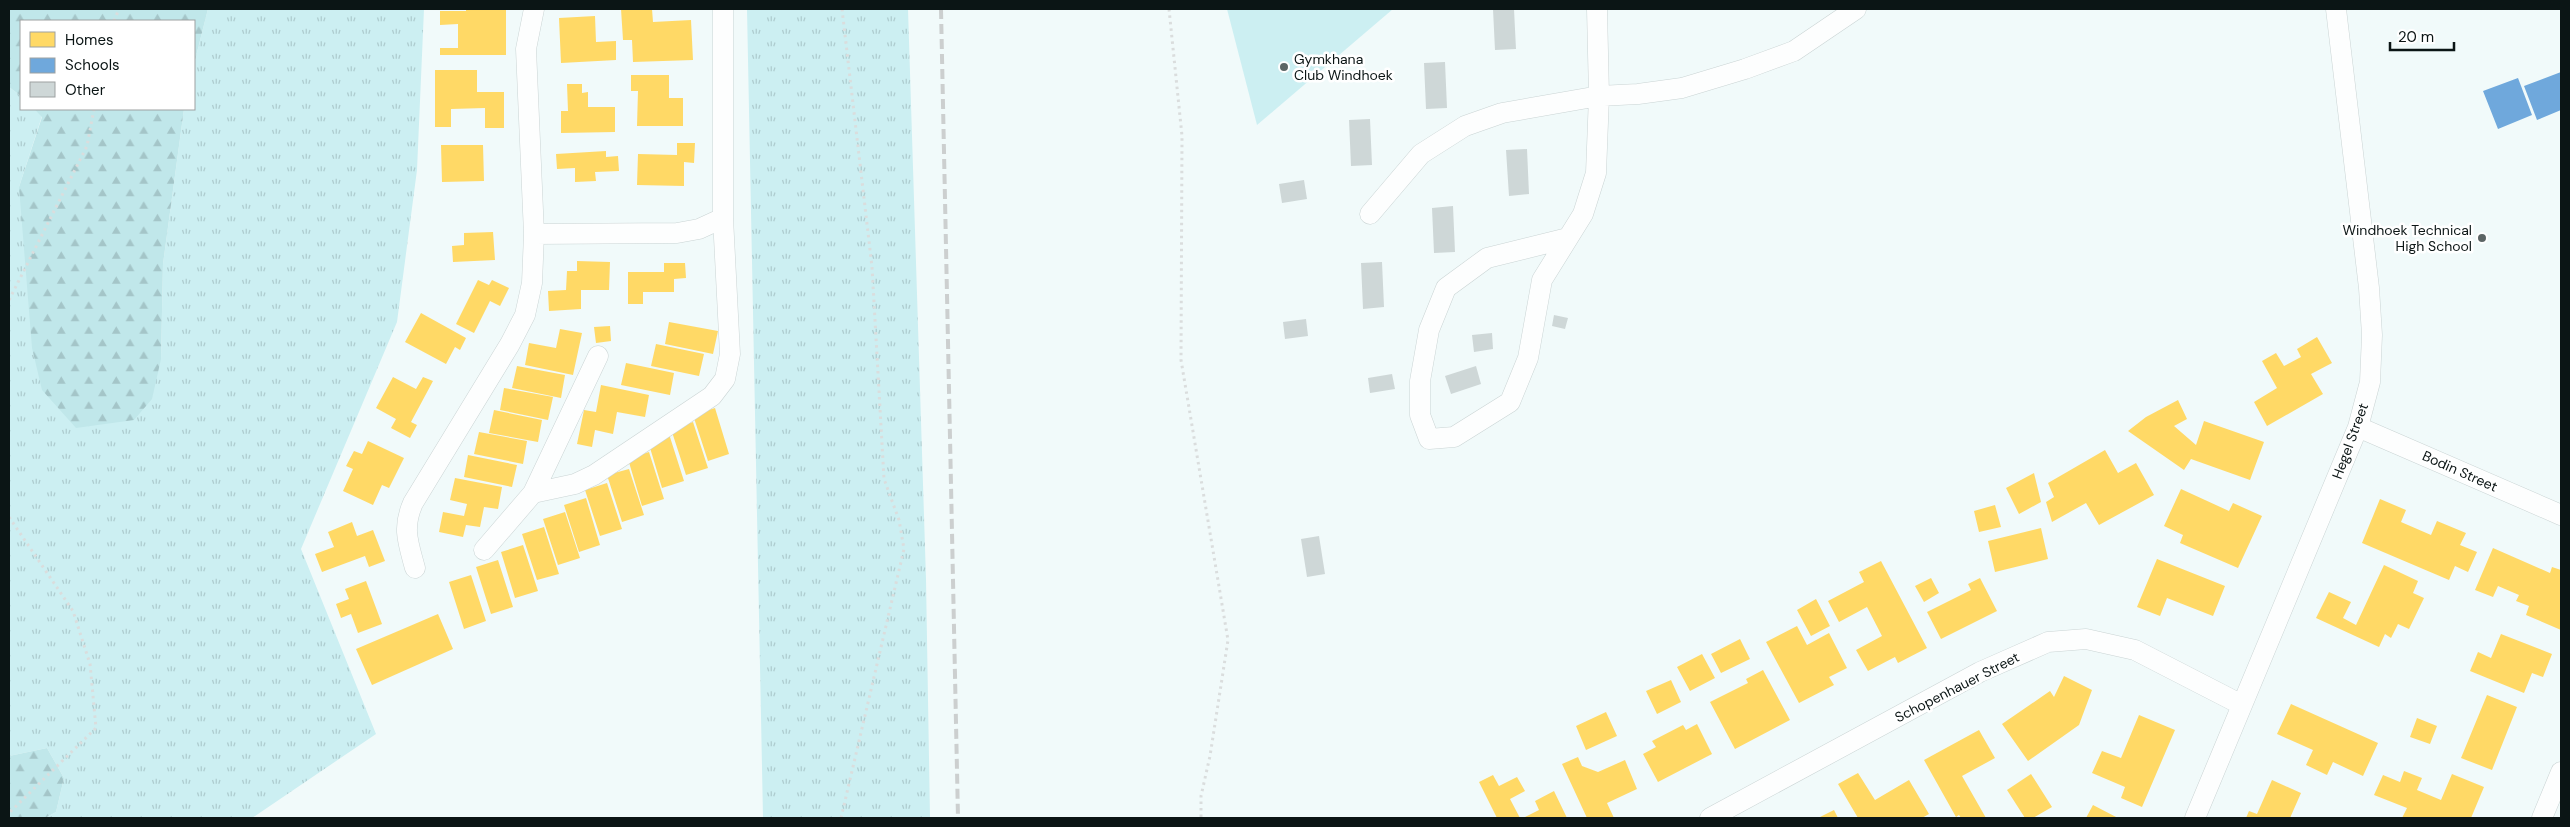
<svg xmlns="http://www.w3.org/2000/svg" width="2570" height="827" viewBox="0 0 2570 827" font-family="'DM Sans',sans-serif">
  <defs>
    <pattern id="grass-tufts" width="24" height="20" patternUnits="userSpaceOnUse" patternTransform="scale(1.25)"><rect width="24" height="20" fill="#cceff2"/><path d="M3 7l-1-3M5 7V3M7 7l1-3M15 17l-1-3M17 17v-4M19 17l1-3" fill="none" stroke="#aecccf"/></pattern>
    <pattern id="forest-firs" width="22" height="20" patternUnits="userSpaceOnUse" patternTransform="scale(1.25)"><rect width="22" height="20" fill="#c0e7ea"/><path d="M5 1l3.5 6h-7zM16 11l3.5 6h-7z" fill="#a4c5c8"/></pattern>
  </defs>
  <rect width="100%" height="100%" fill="#f1fafa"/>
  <path fill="url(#grass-tufts)" d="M208,9H424L417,170L397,322L301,549L376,734L252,818H45L56,812L64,778L47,748L9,756V87L21,96V109H34L42,116L19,187L161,359L163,264L184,109H194V64Z
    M747,9H908L926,579L930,818H763Z"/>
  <path fill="url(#forest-firs)" d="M9,9H208L194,64V21H21V96L9,87Z
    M34,109H184L163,264L161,359L152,399L134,420L76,428L42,390L32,348L19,187L42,117Z
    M47,748L64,778L56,812L45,818H9V756Z"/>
  <path fill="#cceff2" d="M1227,9H1393L1257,125Z"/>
  <path fill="#ffd966" d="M466,9H506V55H440V48H458V24L440,25V11H466Z
    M621,9H652L653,22L691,20L693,60L633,62L632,40H623Z
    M595,16L596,42L616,41V60L561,63L559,18Z
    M435,70H477V92H504V128H485V108L451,109V127H435Z
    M631,75H669V98H683V126H637L638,91H631Z
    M567,84H582V93L588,92V107H615V132L561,133V111H568Z
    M677,143H695L694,163L684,162V186L637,185L638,154L677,155Z
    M441,145H483L484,181L442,182Z
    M606,151V157L618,156L619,171L595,172L596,181L575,182V168L557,169L556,154Z
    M493,232L495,260L453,262L452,246L464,245V233Z
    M577,261L610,262L609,290H581V309L549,311L548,291L566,290L567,271H577Z
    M664,263H685L686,278L674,279V292H643V304H628V272H664Z
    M478,280L489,285L492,280L509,288L500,306L490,301L474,333L456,324Z
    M421,313L466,338L460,350L455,347L446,364L405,342Z
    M669,322L718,331L713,354L665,344Z
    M610,326L611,341L596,343L594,327Z
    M560,329L582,333L573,375L525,365L529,343L556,348Z
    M2317,337L2332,363L2311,374L2323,394L2267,426L2254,402L2277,388L2262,361L2276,353L2284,366L2301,357L2297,349Z
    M656,344L704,354L699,376L651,366Z
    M626,363L674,373L670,395L621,385Z
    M517,366L565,375L561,398L512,388Z
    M393,377L416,389L423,377L433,381L411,422L417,425L410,438L391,428L396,419L376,408Z
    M601,385L649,395L645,417L617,412L613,434L595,430L592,447L577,444L584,410L596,412Z
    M504,388L553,397L548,420L500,410Z
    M2178,400L2187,419L2174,426L2196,445L2204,421L2264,442L2250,480L2191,459L2184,470L2128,431L2146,417Z
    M715,408L729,454L708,461L693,415Z
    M494,410L542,420L538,442L489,433Z
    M693,422L708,468L686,475L671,429Z
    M479,432L527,441L523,464L474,454Z
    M669,434L684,481L662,488L648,441Z
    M368,441L404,458L389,488L382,485L373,505L343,491L353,469L346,466L354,451L362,454Z
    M2105,450L2118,473L2136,463L2154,495L2099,525L2086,503L2052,522L2046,502L2054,497L2048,483Z
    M649,452L664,499L642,506L628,459Z
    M468,455L517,465L512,487L464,477Z
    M629,469L644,515L622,522L607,475Z
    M2034,473L2041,502L2019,514L2006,488Z
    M455,478L502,487L498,509L484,507L480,527L466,525L463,537L439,532L443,512L464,516L467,504L450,500Z
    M607,483L622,529L600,536L585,490Z
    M2181,489L2229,511L2233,503L2262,516L2238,568L2180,543L2183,535L2164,526Z
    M586,498L600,545L579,552L564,505Z
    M2380,499L2406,510L2401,522L2431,535L2437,521L2466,533L2460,545L2477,552L2468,572L2455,566L2449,580L2362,543Z
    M1995,505L2001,527L1979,532L1974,511Z
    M565,512L580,558L558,565L543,519Z
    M352,522L357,536L373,530L385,561L369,567L365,556L322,572L315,554L334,547L328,532Z
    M544,527L559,574L537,580L522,534Z
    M2041,528L2048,559L1995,572L1988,541Z
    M523,545L538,591L515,598L501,552Z
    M2493,548L2550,573L2552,567L2561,570V630L2526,615L2529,606L2516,601L2519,595L2498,586L2493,597L2475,590Z
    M2157,559L2225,586L2213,616L2167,598L2160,616L2137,607Z
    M498,560L513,607L491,614L476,567Z
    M1881,561L1927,648L1898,663L1895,657L1868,671L1856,650L1882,636L1867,607L1839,622L1828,601L1864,582L1859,572Z
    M2384,565L2418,581L2413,593L2424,598L2409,629L2398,624L2391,638L2385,634L2379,647L2316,618L2329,592L2351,602L2343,618L2356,625Z
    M471,575L486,621L464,629L449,582Z
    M1931,578L1939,593L1924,602L1915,586Z
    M1980,578L1997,611L1941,639L1927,612L1971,590L1968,584Z
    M366,581L382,624L358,633L351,614L341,618L336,604L349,599L345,589Z
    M1816,599L1830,626L1811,636L1797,610Z
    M438,614L453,649L372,685L356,649Z
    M1797,626L1807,645L1829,633L1847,668L1829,677L1834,685L1799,703L1766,642Z
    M2501,634L2552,654L2543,677L2532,673L2524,693L2470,671L2478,652L2491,658Z
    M1740,639L1750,659L1721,673L1711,654Z
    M1702,654L1715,678L1690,691L1677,667Z
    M1763,670L1790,720L1735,749L1710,702L1748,683L1746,679Z
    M2064,676L2092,690L2079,725L2028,761L2002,724L2050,691L2054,697Z
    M1671,680L1681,702L1657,714L1646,691Z
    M2487,695L2517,707L2492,770L2461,758Z
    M2291,704L2378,743L2363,776L2333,762L2327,775L2306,765L2313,750L2277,734Z
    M1606,712L1617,736L1586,750L1576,726Z
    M2139,715L2175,730L2142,807L2121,798L2125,787L2092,773L2102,751L2121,758Z
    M2417,718L2437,726L2430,744L2410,737Z
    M1697,724L1712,754L1658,782L1643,754L1656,747L1652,741L1683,725L1686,730Z
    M1979,730L1995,758L1962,776L1986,818H1961L1959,815L1956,817L1924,760Z
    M1578,757L1582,766L1598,772L1625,760L1637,789L1607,803L1614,818H1587L1562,764Z
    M2404,771L2422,778L2417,790L2441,800L2452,774L2484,787L2471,818H2402L2407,808L2374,795L2383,775L2400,782Z
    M1858,773L1875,800L1909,780L1929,814L1922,818H1858L1838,784Z
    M2031,774L2052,807L2033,818H2025L2007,790Z
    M1493,775L1499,786L1517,777L1525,791L1510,799L1520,818H1497L1479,782Z
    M2272,780L2301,793L2290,818H2246L2249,811L2257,814Z
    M1554,791L1567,818H1523L1539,810L1535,801Z
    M2093,805L2118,818H2086Z
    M1834,810L1838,818H1818Z"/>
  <path fill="#6fa8dc" d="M2561,72V110L2537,120L2524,86Z
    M2518,78L2532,115L2498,129L2483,91Z"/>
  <path fill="#ced7d7" d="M1493,9H1514L1516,49L1495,50Z
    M1445,62L1447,108L1426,109L1424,63Z
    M1370,119L1372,165L1351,166L1349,120Z
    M1527,149L1529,194L1509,196L1506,150Z
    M1304,180L1307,199L1282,203L1279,184Z
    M1453,206L1455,252L1434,253L1432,208Z
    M1382,262L1384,307L1363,309L1361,263Z
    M1554,315L1568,318L1565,329L1552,326Z
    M1306,319L1308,336L1285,339L1283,322Z
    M1492,333L1493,349L1474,352L1472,335Z
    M1476,366L1481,384L1451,394L1445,376Z
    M1392,374L1395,389L1370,393L1368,378Z
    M1319,536L1325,574L1307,577L1301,539Z"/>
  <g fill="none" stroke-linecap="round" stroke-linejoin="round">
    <defs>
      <path id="minor" d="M1370,214L1421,154L1465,126L1502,113L1599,96L1638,94L1682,88L1745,69L1794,51L1856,9
        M534,234L677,233L699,229L723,218
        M1568,238L1487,258L1446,288L1429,330L1420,381V415L1429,439L1454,437L1510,402L1528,358L1542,280L1583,214L1596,173L1599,96L1597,9
        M2358,427L2561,515
        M533,493L598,356
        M484,550L533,493L575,484L594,475L712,396L725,379L730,354L723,218V9
        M415,568C408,542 402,528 413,503L510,344L525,315L532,283L534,234L526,49L534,9
        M1710,818L1980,672L2048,642L2086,639L2135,650L2242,705
        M2195,818L2358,427L2370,382L2372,335L2369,288L2336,9
        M2542,818L2561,772"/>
    </defs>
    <use href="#minor" stroke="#cad4d4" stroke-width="21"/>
    <path stroke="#dadddd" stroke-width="3" stroke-dasharray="2.5 4" stroke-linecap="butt" d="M1169,9L1182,136L1181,360L1228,640L1210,756L1201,796V818
      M114,21L119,9
      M9,300L87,146L94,109
      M9,517L73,611L90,664L96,728L9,813
      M841,818L904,549L899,520L884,479L872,267L842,9"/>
    <use href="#minor" stroke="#fdfefe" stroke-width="20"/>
    <path stroke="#cccfcf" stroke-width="4" stroke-dasharray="10 5" stroke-linecap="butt" d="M941,9L958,818"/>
  </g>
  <g fill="#5c6565" stroke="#fff" stroke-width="2">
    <circle cx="1284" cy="67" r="5"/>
    <circle cx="2482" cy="238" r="5"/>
  </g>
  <g text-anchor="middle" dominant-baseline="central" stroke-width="5" stroke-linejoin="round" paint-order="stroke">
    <g font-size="14" fill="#0b1515" stroke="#fff" text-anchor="start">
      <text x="1294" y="59">Gymkhana<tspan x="1294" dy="16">Club Windhoek</tspan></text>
      <text x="2472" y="230" text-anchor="end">Windhoek Technical<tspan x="2472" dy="16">High School</tspan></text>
    </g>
    <g font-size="14" fill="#0b1515" stroke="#fff">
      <text transform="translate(2350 441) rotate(-70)">Hegel Street</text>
      <text transform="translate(2460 471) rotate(24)">Bodin Street</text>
      <text transform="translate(1957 687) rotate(-27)">Schopenhauer Street</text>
    </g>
  </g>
  <rect width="2570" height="827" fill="none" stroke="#0b1515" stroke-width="20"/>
  <rect x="20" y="20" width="175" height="90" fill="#ffffff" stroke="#9da1a1"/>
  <rect x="30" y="32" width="25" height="15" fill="#ffd966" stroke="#9da1a1"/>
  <text x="65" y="45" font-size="15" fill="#0b1515">Homes</text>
  <rect x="30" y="58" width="25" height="15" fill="#6fa8dc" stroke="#9da1a1"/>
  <text x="65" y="70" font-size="15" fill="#0b1515">Schools</text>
  <rect x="30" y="82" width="25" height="15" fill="#ced7d7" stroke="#9da1a1"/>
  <text x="65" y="95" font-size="15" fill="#0b1515">Other</text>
  <path d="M2390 42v8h64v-8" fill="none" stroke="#0b1515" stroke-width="2.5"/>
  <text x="2398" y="42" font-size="15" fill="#0b1515" stroke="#ffffff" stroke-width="4" paint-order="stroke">20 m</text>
</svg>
